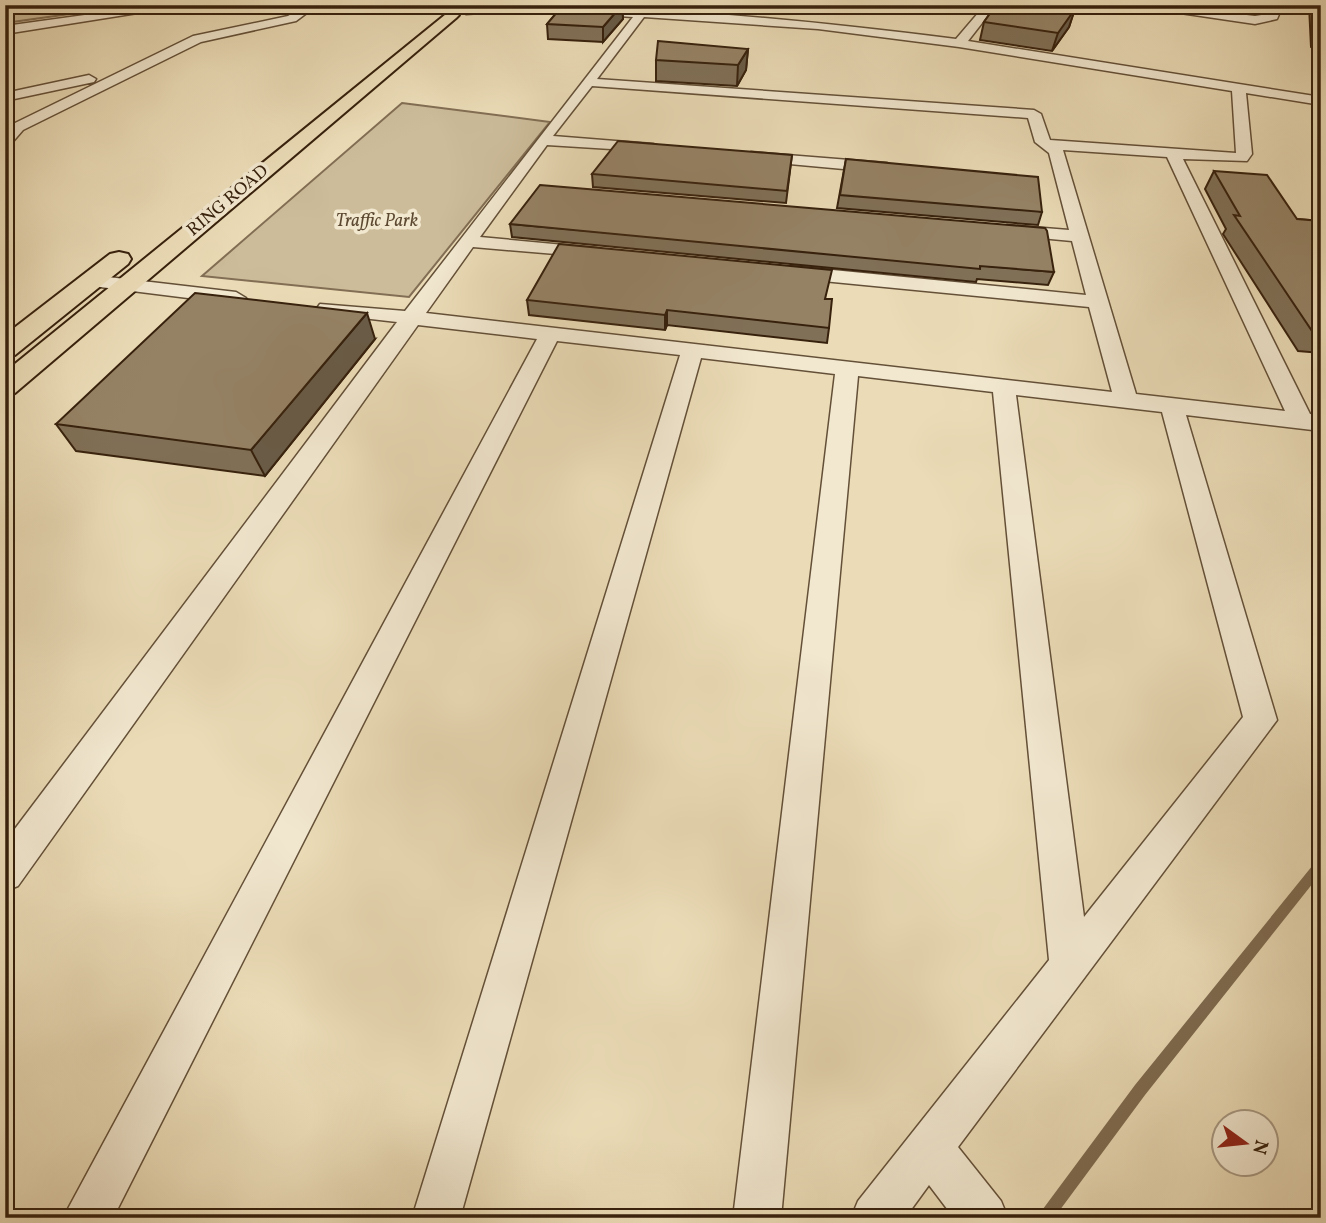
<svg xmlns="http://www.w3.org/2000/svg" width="1326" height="1223" viewBox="0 0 1326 1223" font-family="Vollkorn,serif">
  <rect width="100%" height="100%" fill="#ebdcb7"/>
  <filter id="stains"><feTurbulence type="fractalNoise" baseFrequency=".00286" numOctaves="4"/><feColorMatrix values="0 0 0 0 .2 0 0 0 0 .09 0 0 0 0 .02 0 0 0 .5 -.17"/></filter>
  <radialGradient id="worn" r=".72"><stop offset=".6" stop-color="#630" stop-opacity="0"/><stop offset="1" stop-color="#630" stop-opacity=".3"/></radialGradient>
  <path fill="#ccbc9a" stroke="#826e54" stroke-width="2" d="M15,5H102L98,10L5,23V14Z
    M402,103L550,122L409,297L202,276Z"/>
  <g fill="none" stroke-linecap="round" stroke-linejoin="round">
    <path fill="#7e6b50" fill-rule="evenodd" d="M1321,859V873L1145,1095L1054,1218H1038L1040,1213L1135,1085L1317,860Z"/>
    <defs>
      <path id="minor" d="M157,5H188L5,34V26Z
        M295,5H307L308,12L296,21L201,42L23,130L10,145L5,147V132L13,124L193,36L288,16L296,11Z
        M398,5H435L437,7L431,10Z
        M497,5C650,5 804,20 956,39L985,5H996L968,41L1321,97V105L1246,93L1252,154L1247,161L1183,159L1310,414L1321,415V431L1186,415L1277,720L958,1147L1001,1201L1008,1218H954L929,1185L905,1218H851L858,1201L1049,960L993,392L858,376L781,1218H733L835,374L701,358L460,1218H412L680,355L557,341L113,1218H63L537,339L418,325L18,886L5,891V842L397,322L327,314L317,308L320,304L405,311L633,17L526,10L466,14L460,11L466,8ZM644,17L818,29L959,47L1232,91L1236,153L1050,140L1041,114L1034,110L597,79ZM592,86L1028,118L1035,142L1049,153L1069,230L1007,225L998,230L1007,235L1072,241L1086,295L792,266L782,272L792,278L1089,307L1112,392L426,313L473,247L603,258L605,254L603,250L596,248L480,237L547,145L659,152V146L653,144L553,136ZM1063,150L1167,157L1285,411L1136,394ZM1016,395L1162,412L1243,717L1084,917Z
        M1126,5H1161L1255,16L1268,14L1271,5H1283L1277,19L1255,24Z
        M89,75L96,79L94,82L5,101V93Z
        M751,152L887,163L895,168L887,173L745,160L743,157Z
        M91,275L236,292L246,298L236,304L84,285L81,281Z"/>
      <path id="major" d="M451,10L459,15L456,18L15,393L5,396V372Z
        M119,252L128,254L131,259L128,264L15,355L5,357V335L110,254Z"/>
    </defs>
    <use href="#minor" stroke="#645038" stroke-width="3"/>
    <use href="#major" stroke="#37210d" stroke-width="4"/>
    <use href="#minor" fill="#f2e8d0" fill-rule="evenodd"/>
    <use href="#major" fill="#ebdcb7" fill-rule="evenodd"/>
  </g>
  <path fill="#807057" stroke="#37210d" stroke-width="2" d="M563,5H622L623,19L603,42L548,39L547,24Z
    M996,5H1076L1069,27L1052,51L980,40L984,22Z
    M1309,5H1321V49L1311,47Z
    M748,49L746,70L737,86L656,81V60Z
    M792,155L786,203L593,187L592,174Z
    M846,159L1042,212L1038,225L837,208Z
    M1214,171L1297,219L1321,221V353L1298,351L1223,234L1226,229L1205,189Z
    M510,224L1054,272L1048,285L977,279L976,282L512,237Z
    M826,299L829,328L827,343L667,325L665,330L529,315L527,300Z
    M375,339L265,476L76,451L56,424Z"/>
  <path fill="#685b47" stroke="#37210d" stroke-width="2" d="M622,5L623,19L603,42V27Z
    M1073,5H1076L1072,13L1075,9L1069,27L1052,51L1058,33Z
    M748,49L746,70L737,86L738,65Z
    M667,310V325L665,330V315Z
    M367,313L375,339L265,476L251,450Z"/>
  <path fill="#958265" stroke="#37210d" stroke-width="2" d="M563,5H622L603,27L547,24Z
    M996,5H1073L1071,8L1075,9L1058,33L984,22Z
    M658,41L748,49L738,65L656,60Z
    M618,141L792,155L787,191L592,174Z
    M846,159L1038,177L1042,212L840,195Z
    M1214,171L1267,175L1297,219L1321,221V332L1312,331L1234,215L1240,216Z
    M540,185L1045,228L1047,231L1054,272L980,266V269L510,224Z
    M559,244L832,270L825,299H832L829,328L667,310L665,315L527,300Z
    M195,293L367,313L251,450L56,424Z"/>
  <g text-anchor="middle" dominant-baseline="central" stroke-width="7" stroke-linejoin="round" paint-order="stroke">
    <g font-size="18" fill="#37210d" stroke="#f2e8d0">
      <text transform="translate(228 201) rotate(-40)">RING ROAD</text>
    </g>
    <g font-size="18" font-style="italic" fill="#5c4830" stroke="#f2e8d0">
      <text x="377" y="221">Traffic Park</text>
    </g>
  </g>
  <rect width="1326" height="1223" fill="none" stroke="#ebdcb7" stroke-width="28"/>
  <rect x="7" y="7" width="1312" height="1209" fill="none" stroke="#37210d" stroke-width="3.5"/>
  <rect x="14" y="14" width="1298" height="1195" fill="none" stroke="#37210d" stroke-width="2"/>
  <g transform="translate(1245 1143) rotate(105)"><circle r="33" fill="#f2e8d0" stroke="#a79882" stroke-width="2"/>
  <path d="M0-5L12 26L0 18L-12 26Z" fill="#8f2418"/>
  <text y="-10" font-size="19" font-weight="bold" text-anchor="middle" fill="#37210d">N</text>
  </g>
  <rect width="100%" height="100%" filter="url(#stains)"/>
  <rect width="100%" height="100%" fill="url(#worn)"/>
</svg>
